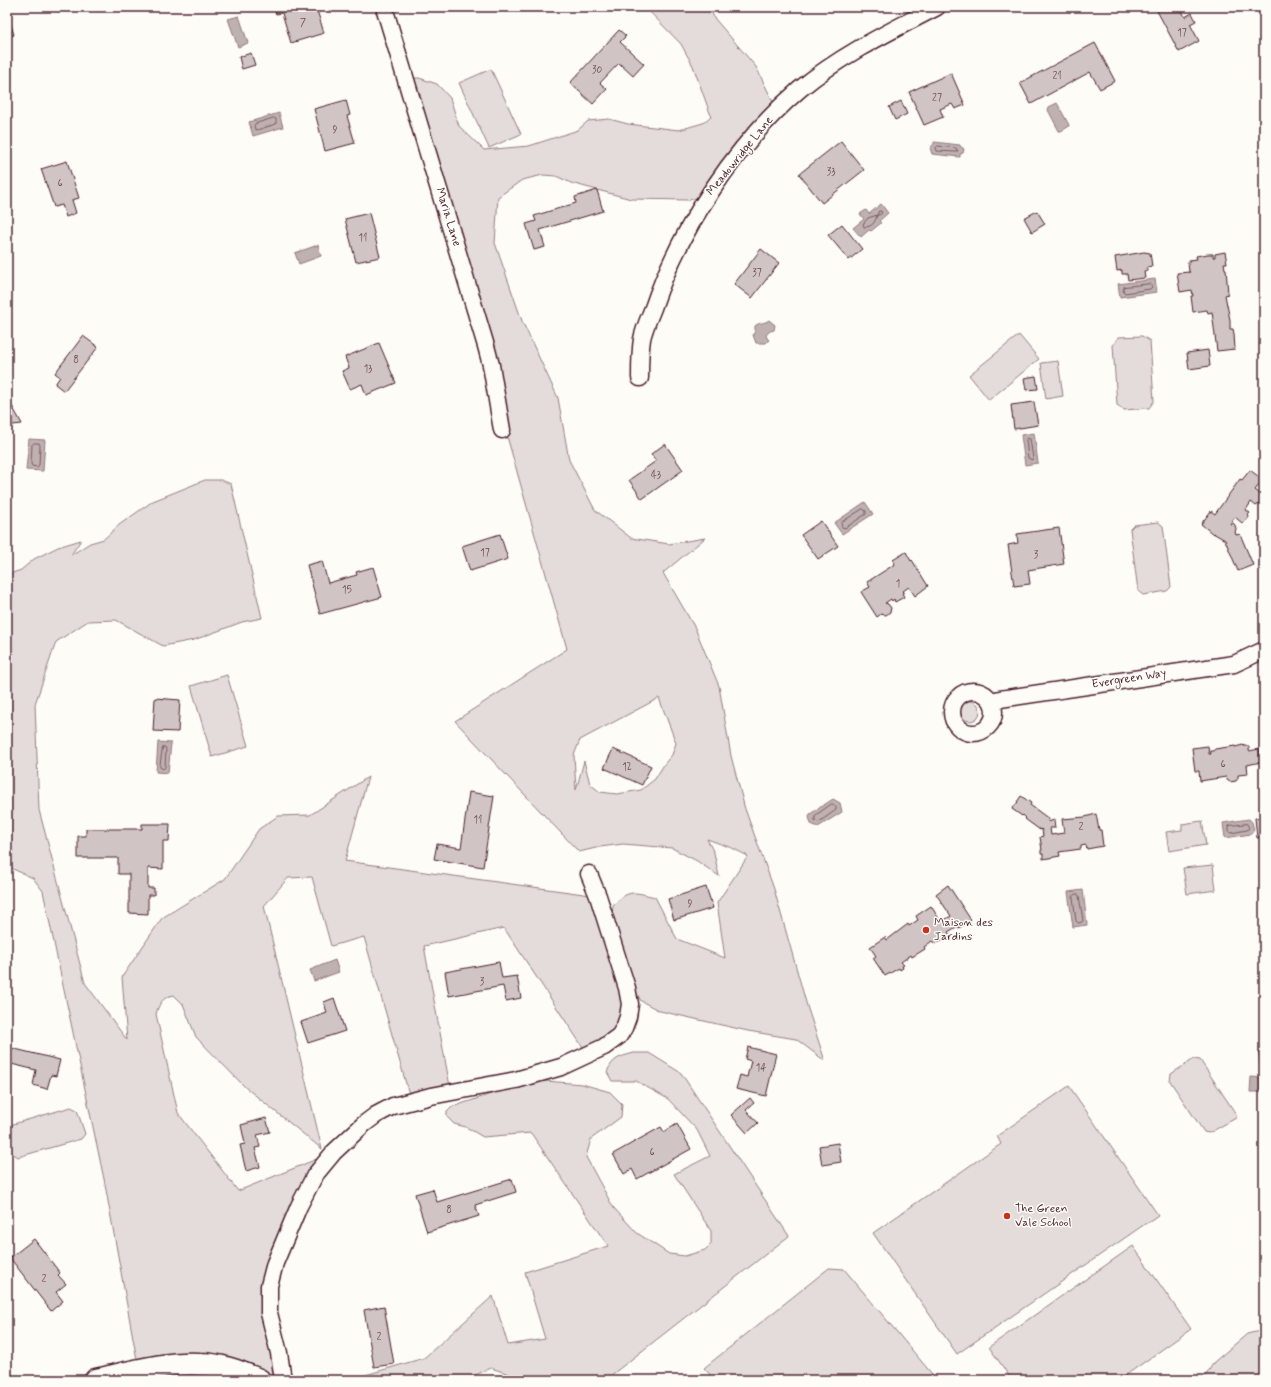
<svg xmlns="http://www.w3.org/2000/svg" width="1271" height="1387" viewBox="0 0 1271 1387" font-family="Mynerve,sans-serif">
  <rect width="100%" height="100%" fill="#fdfcf7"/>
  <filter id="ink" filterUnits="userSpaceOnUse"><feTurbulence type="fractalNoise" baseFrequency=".025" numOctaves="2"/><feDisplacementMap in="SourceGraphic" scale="8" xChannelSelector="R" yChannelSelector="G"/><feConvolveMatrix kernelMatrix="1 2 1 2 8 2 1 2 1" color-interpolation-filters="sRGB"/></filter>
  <g filter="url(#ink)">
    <path fill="#e3dcda" stroke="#967e82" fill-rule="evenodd" d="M645,7H709L715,19L756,67L777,110L708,196L688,200L631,199L571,183L556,176L543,175L522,180L498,197L495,243L522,321L558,398L569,460L595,510L631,538L669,544L705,538L663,573L695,628L719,686L731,756L745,809L774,889L807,1006L825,1061L796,1039L748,1031L660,1011L641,1001L633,987L611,925L613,905C629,889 634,892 655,897L677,939L725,958L717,903L748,856L732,848L707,839L714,853L719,876L697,861L672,848L623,844L600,847L579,852L455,721L567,649L406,78H419L437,84L450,98L459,126L484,150L529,146L578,130L588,121L609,119L628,124L679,130L703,123L711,116L693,66L681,44ZM659,698L676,743L672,755L665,763L655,779L641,790L617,794L600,792L590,784L584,761L576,790L574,755L580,740Z
      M491,69L521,134L489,148L459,83Z
      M1019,335L1039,359L989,400L969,375Z
      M1142,336L1150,341L1154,401L1149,408L1124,410L1117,405L1113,345L1119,337Z
      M1058,361L1063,396L1046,399L1041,363Z
      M205,480H221L231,484L262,618L242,622L194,640L163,646L116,620L88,621L56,642L35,704L39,810L85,983L127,1040L122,977L162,918L225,879L259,829L278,816L310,815L368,777L345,861L598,896L628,1017L588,1055L504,928L424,946L451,1092L411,1101L364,937L331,946L312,877L288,878L264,906L322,1149L245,1087L196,1037L183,1004L174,995C162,997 159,1004 156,1014L178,1113L238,1191L334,1152L269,1286L283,1380H96L139,1371L104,1179L43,891L33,878L13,869L7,863V575L21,570L34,559L58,547L81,540L71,555L90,543L104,539L119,525L153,501Z
      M1158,522L1163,526L1171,587L1167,591L1143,595L1138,591L1130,529L1134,525Z
      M227,675L248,746L212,757L191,686Z
      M960 711a10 10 0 1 1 20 0a10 10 0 1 1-20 0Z
      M1202,821L1206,845L1169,851L1166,832L1182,830V824Z
      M1213,865L1216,890L1187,894L1183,868Z
      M634,1053H649L681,1073L789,1236L605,1380H528L491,1368L464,1380H339L362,1376L424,1358L493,1296L508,1345L545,1339L525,1272L608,1246L531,1133L483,1137L466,1127L454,1124L447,1117V1112L452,1107L509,1088L545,1081L582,1084L610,1092L622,1104L621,1117L591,1139L586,1157L613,1207L637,1233L669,1254L685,1256L705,1250L711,1244V1231L674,1174L710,1156L697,1130L668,1099L636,1081H612L607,1072C613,1058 619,1057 634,1053Z
      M1194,1059L1200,1060L1236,1114V1118L1209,1133L1204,1132L1170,1081L1171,1074Z
      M1069,1086L1158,1215L957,1354L873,1233L1001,1144L997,1136Z
      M71,1107L77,1110L85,1134L81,1139L18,1157L12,1153C9,1144 4,1133 10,1125Z
      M1133,1246L1191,1329L1119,1380H1012L989,1347Z
      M829,1268L844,1269L937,1380H715L704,1368Z
      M1264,1330V1380H1203L1214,1362L1247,1334Z"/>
    <path fill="#c0b1b1" stroke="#91777b" d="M239,16L248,43L238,47L228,19Z
      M1057,103L1069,125L1068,127L1061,131H1059L1048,110L1049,107Z
      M279,113L283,127L253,136L249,122Z
      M934,142L960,145V146L964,149L963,153L960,154V157L932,154L930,148L934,144Z
      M881,204L888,213L879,221L881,223L871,231L869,230L861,237L853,228L864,219L860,214L866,210L869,214Z
      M318,245L321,256L299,264L295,253Z
      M1155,279L1157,292L1120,297L1118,284Z
      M769,320L775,325L774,330L770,331L766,335L767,338L769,340L766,343H756L753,335L755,331V326C759,322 764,324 769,320Z
      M1034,433L1038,463L1025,465L1021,435Z
      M29,439L45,440L43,471L26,470Z
      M865,502L873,514L842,534L834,523Z
      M158,742L171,743L168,773L156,772Z
      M833,799L840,803L842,812L818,827L811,824L809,817L810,814Z
      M1249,819L1252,822L1254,830L1251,834L1225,838L1223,823Z
      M1083,890L1087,925L1073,927L1068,892Z
      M335,960L339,972L314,981L310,970Z
      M1251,1077L1264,1078V1092H1250Z"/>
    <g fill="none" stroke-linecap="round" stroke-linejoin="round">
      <path stroke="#795961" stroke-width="1" d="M274,118L276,119V124L257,130L255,129L254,126L255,124Z
        M938,146L956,148L958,151L956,152L937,151L936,148Z
        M879,211H881L882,213L879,215H877C875,223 872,227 864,227L863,224L868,218L877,215Z
        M1150,284L1152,287L1150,289L1125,293L1123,291L1124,287Z
        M1027,438L1030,439L1033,458L1032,460L1028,458L1026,440Z
        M34,443H39L40,445L39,465L37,467L32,466L31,464L32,445Z
        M863,509L866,511V514L845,528L842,527L841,523Z
        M163,747H165L166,749L165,767L163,769L160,767Z
        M832,804L836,806V810L819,822L815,821V816Z
        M1247,824L1249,828L1247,830L1231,833L1229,832V826Z
        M1078,894L1079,896L1083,920L1082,922L1078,923L1076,921L1073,897L1074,895Z"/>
    </g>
    <path fill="#d0c5c4" stroke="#4a1f2b" d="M274,7H316L324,33L291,43L282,13L276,14Z
      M1155,7H1180L1185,17L1192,13L1196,21L1190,24L1199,41L1179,52Z
      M7,12L14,35L7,37Z
      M619,30L626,36L620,42L644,64L633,76L619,63L600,83L607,89L593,104L570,83Z
      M1095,43L1115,81L1100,89L1090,72L1031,104L1020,83Z
      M251,53L255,65L242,69L239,57Z
      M951,73L965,105L955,109L952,104L940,109L943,117L924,125L909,92Z
      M346,100L350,115L347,116L355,143L325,151L314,109Z
      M901,101L907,114L895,120L889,107Z
      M841,141L864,170L822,203L799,174Z
      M67,161L79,198L72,200L76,213L66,217L62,205L54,207L41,169Z
      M597,190L603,211L540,230L545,247L534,250L526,224L536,221L534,216L576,203L575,197Z
      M1037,211L1045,224L1032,232L1024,218Z
      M369,213L380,257L356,262L345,219Z
      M842,224L862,249L849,260L828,235Z
      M761,249L779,263L752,298L734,284Z
      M1144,252L1150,253L1152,266L1147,267L1148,271L1144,272L1145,278L1128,280L1127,274H1122V270L1117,271L1115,257Z
      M1225,252L1227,263H1224L1225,269H1226L1228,294L1225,295L1230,320V329H1233L1234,334L1235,349L1217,351L1212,312L1208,313L1207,310L1193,312L1191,296H1193L1192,290L1180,292L1177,273L1190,272H1189L1188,262H1189V260L1197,259L1196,256L1208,254H1213V257H1215V254Z
      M83,336L98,347L64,391L55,384L60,377L55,373Z
      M379,343L396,383L366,395L362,384L350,389L342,371L349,368L345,357Z
      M1208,350L1210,366L1189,369L1187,353Z
      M1036,376L1038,389L1026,390L1024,378Z
      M7,397L22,424L13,425L11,423L7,426Z
      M1034,402L1038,425L1014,429L1011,405Z
      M665,444L683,470L642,499L629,480L656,461L651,454Z
      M1250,470L1263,480L1255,490L1263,496L1259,504L1256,506L1251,502L1246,510L1250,513L1248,515L1249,517L1246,521L1242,523L1235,517L1230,524L1233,523L1235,525L1236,529L1235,532L1236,535L1240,534L1253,565L1238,571L1225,540L1213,533V534L1201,524L1211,511L1215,514L1240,479L1242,480Z
      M821,521L838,546L818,559L801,535Z
      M1059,528L1064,564L1028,570L1030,584L1014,586L1008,545L1018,543L1017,534Z
      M500,534L508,559L470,571L462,546Z
      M906,552L911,561L912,560L928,586L915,596L909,587L903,591L904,592L902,593L904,597L895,602L894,599L892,601L891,599L885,603L888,604L891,608L890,612L886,615L881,614L877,617L861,592L870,587L867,582L895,564L893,560Z
      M322,561L328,583L357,575L356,572L373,567L382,597L320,614L307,565Z
      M155,698L180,700L178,732L153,731Z
      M1243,745L1244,746H1249V751L1259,749L1261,762L1247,765L1248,774L1238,775V778L1236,781L1230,782L1227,780L1226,777L1200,781L1199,771H1195L1192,748L1208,746L1209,754H1211L1210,751H1213L1215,749L1235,746V747Z
      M613,749L651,766L642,785L604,768Z
      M469,792L494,796L483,867L434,859L437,844L461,848Z
      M1021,796L1031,803L1030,805L1049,819L1048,822L1054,820L1055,828H1050L1051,835L1064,833L1062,819L1085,817L1096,814L1099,830H1101L1103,846L1087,849L1086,845L1081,846V849L1059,852L1060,856L1043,859V854H1041V850H1042L1040,837L1043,836L1042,830L1041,829L1040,830L1025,819L1026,818L1023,815L1022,816L1012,809L1018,802H1017Z
      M1264,817V837L1257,838L1255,818Z
      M142,824H170L169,841H163V869L148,868V888H154V895H148V914L129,913V874H118V858H78V836H86V829H142Z
      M948,885L971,920L959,928L958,926L948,932L950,935L935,944L932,941L924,947L925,949L912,957L911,955L901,962L904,965L902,966L903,968L900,970L899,968L885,976L873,958L876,956L870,947L885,937L887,940L908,924L909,926L918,920L916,916L931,906L941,922L951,916L936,894Z
      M706,887L713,908L674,920L668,899Z
      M499,962L502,978L517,976L521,998L506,1001L503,986L449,996L445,972Z
      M334,998L345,1031L308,1043L301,1022L327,1013L324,1002Z
      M7,1047L60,1060L56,1076L51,1075L47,1089L33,1085L36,1070L7,1063Z
      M748,1047L776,1054L766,1096L736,1089L740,1075L747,1077L751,1061L745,1059Z
      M1259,1053H1264V1071H1261Z
      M750,1098L754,1103L746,1110L758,1123L747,1133L731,1115Z
      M266,1118L270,1132L257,1135L260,1147L255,1148L260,1167L246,1171L240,1145L245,1144L241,1125Z
      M677,1124L691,1149L637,1179L632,1169L624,1174L613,1154L661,1127L664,1132Z
      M838,1143L841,1162L822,1165L819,1146Z
      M512,1179L516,1192L475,1205L479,1216L427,1232L415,1194L433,1189L437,1202Z
      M34,1239L60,1273L58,1275L66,1284L56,1292L63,1301L51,1311L10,1258Z
      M384,1306L394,1364L374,1367L364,1310Z"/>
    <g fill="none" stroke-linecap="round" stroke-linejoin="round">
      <defs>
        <path id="street" d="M384,7L486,346L491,365L502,430
          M640,378C640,365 640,352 642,339C644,329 649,318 653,308C680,228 736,144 800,89C841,55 889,32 937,7
          M952 712a21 21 0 1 1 42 0a21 21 0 1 1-42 0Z
          M991,701L1000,699L1234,664L1264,650
          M283,1380L279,1353L269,1313V1286L275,1263L299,1206L315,1175L334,1152L364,1124L376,1115L393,1106L431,1096L516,1080L561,1067L604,1047L619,1036L624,1028L628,1017L630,1004L627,988L598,896L589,874"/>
        <path id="secondary" d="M96,1380C128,1373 166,1362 199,1364C220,1364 240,1372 259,1380"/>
      </defs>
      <use href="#street" stroke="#4a1f2b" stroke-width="19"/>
      <use href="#secondary" stroke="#4a1f2b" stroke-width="25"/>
      <use href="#street" stroke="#fdfcf7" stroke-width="16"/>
      <use href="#secondary" stroke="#fdfcf7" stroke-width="22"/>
    </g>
  </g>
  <g fill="#c8321e" stroke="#fdfcf7" stroke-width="1.5">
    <circle cx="926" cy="930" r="4"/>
    <circle cx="1007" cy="1216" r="4"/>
  </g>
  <g text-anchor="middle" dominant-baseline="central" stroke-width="3" stroke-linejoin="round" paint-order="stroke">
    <g font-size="10" fill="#6c4851">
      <text x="303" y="23">7</text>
      <text x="1182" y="33">17</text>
      <text x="597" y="70">30</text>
      <text x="1057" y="76">21</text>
      <text x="937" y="98">27</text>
      <text x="335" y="130">9</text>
      <text x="831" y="172">33</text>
      <text x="60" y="183">6</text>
      <text x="363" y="238">11</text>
      <text x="757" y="273">37</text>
      <text x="76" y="360">8</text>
      <text x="368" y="369">13</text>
      <text x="656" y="475">43</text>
      <text x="485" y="553">17</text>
      <text x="1036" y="555">3</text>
      <text x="898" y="584">1</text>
      <text x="347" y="590">15</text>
      <text x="1223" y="764">6</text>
      <text x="627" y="767">12</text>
      <text x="478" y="820">11</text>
      <text x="1081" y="827">2</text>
      <text x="690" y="904">9</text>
      <text x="482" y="982">3</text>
      <text x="761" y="1068">14</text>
      <text x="652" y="1152">6</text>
      <text x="449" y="1210">8</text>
      <text x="44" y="1279">2</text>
      <text x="379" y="1337">2</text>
    </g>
    <g font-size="12" fill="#4a1f2b" stroke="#fdfcf7">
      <text transform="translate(740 156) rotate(-51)">Meadowridge Lane</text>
      <text transform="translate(448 217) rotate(73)">Maria Lane</text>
      <text transform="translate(1129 679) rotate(-9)">Evergreen Way</text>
    </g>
    <g font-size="12" fill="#4a1f2b" stroke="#fdfcf7" text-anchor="start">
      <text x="934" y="923">Maison des<tspan x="934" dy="14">Jardins</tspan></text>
      <text x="1015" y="1209">The Green<tspan x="1015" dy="14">Vale School</tspan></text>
    </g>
  </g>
  <rect width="1271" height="1387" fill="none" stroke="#fdfcf7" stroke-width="24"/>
  <rect x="12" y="12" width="1247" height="1363" fill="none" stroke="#4a1f2b" stroke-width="1.5" filter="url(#ink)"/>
</svg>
